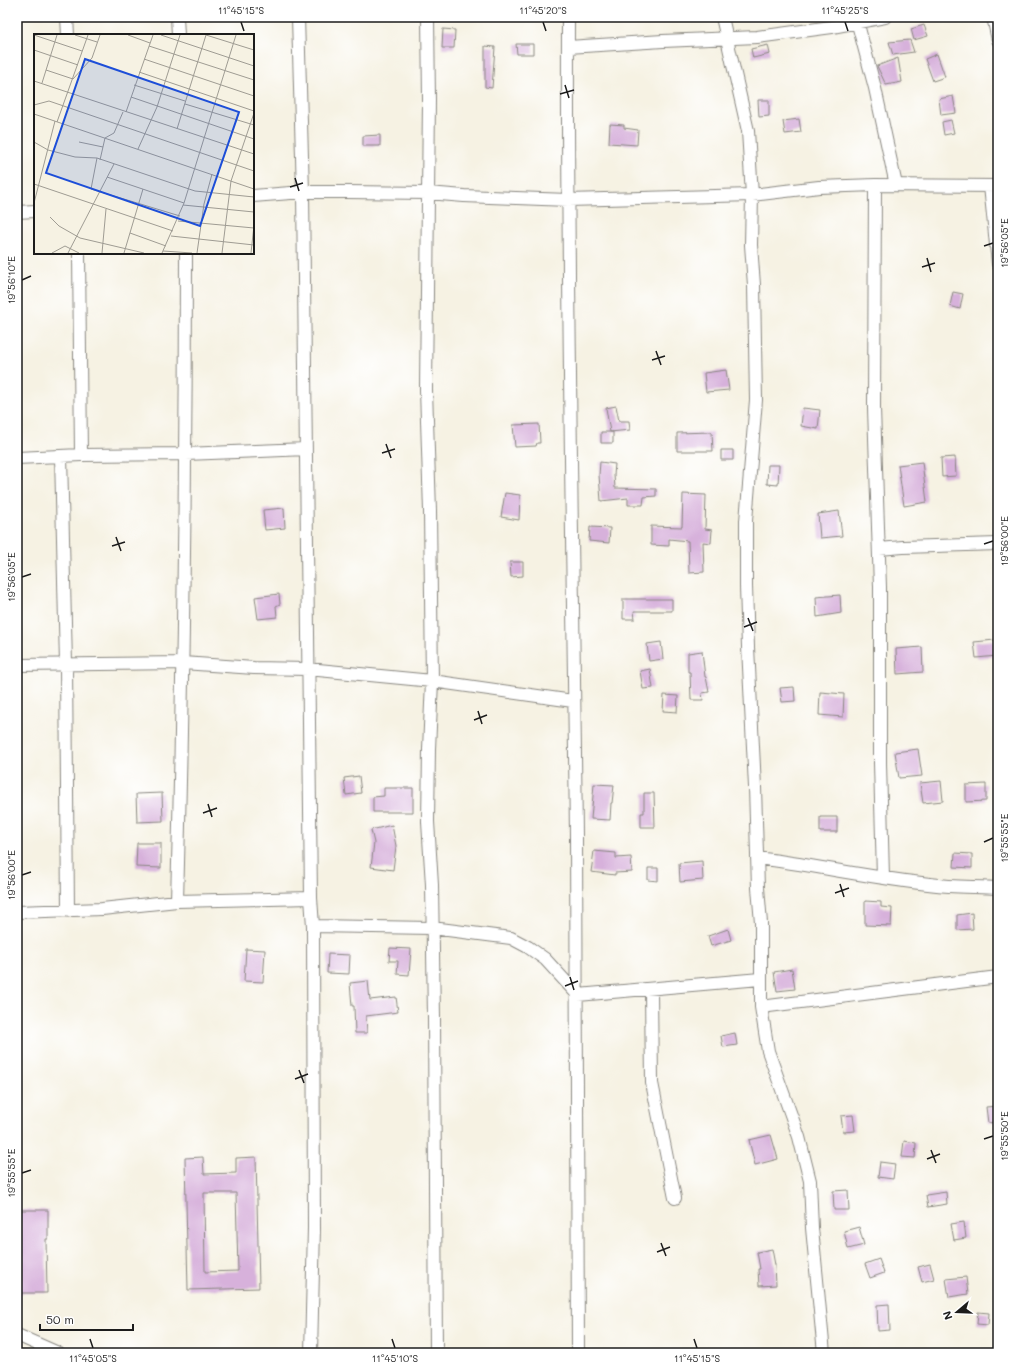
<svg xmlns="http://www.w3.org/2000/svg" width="1015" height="1370" viewBox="0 0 1015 1370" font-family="Mali,sans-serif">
  <rect width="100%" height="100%" fill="#fff"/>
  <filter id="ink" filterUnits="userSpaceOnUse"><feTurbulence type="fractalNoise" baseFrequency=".025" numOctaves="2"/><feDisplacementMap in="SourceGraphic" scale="8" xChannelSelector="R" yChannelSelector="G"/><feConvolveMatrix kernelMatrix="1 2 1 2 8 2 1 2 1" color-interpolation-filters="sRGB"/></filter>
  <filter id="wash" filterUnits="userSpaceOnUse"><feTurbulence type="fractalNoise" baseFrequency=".012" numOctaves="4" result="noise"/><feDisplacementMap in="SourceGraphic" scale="16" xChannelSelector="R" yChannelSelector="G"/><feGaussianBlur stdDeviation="0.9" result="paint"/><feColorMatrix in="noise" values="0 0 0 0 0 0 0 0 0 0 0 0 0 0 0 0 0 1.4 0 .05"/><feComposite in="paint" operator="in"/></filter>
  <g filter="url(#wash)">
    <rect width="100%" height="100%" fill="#f6f2e3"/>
    <g id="blocks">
      <path fill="#d7b1db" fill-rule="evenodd" d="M924,25L928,36L914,40L911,29Z
        M443,29L455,30L454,48H442Z
        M910,40L914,52L893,55L889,42Z
        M516,44H533V54H517Z
        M768,45L770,54L753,58L751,49Z
        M485,46L495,47L492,88L485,87Z
        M937,54L945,77L933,81L925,59Z
        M898,58L902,82L886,85L877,66Z
        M953,96L956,113L941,115L939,99Z
        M758,100H769V116L759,117Z
        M799,119L801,132L785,134L783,121Z
        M951,120L954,133L944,135L942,122Z
        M610,124L624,125V128L638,130L637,145L609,143Z
        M380,135V146H363V136Z
        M953,292L963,294L960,309L950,306Z
        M726,370L729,390L706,392L704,373Z
        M616,406L619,421H629L630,430L610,432L606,408Z
        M803,408L820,410L818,429L801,426Z
        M539,424L540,443H537L536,446L515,447L513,425Z
        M601,432H613V443H601Z
        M712,432L713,451H677V433Z
        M721,450H733V460H721Z
        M955,457L956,476L942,477L941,458Z
        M600,462L615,464L614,475L615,488L656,489V496L644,497L643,505H628V498L601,501L599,475Z
        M922,462L927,502L904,506L898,465Z
        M768,465H779L778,485L767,484Z
        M505,493L520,495L519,520L501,517Z
        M683,494L706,495L705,529L712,530L711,543L703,542L704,572L689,573L688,541L669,539V546L651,545V526L682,527Z
        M284,508L285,528L265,530L263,510Z
        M839,511L842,536L820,538L818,514Z
        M590,527L610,528L609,543L589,541Z
        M510,562H523V576L511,577Z
        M279,594L280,604L276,606L277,617L258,619L255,597Z
        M840,595L841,613L817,617L816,597Z
        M623,599H672V611H634L635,619H623Z
        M995,640L997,656L976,658L974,642Z
        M661,642L663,659L649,661L647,644Z
        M922,647L923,672L897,674L896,649Z
        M702,651L705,677H706L709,692L702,693L703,700H691L690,672H688V653Z
        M650,669L653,688L643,689L640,671Z
        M794,687L795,701L782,702L780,688Z
        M820,692L844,694L843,717L819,715Z
        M664,695L678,696L677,712L663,711Z
        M918,749L922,776L899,778L895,752Z
        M359,776L361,793L346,795L344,778Z
        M941,781L943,801L923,803L920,783Z
        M594,784L614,785L612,803H611L610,820L591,819Z
        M986,784V801L966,802V785Z
        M384,788H413V812H373V797L384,796Z
        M162,793L163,821L137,822L136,794Z
        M644,793H654L655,827H641V813H644Z
        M820,817H837V832H820Z
        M392,825L396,846L393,870L371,867L374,843L371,830Z
        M137,843H161V868L136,867Z
        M594,851L616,853V858L631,857L632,872L615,873V875L591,872Z
        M955,853L972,854V868L954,867Z
        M702,861L703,880L680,882L679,863Z
        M648,868H658V881L648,880Z
        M865,901L881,902V907L892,908L891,926L865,925Z
        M972,913L973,929L957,930V915Z
        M728,929L731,940L711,946L708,936Z
        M390,948L411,949L409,975L397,974L398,961H389Z
        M246,949L265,950L263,982L244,981Z
        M328,954L350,955L349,974L327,973Z
        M792,969L795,989L777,991L774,972Z
        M368,981L370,1000L396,997L398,1012L366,1016L367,1033H355L354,1006H352L350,983Z
        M735,1033L737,1045L723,1047L721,1036Z
        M998,1106V1122L988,1123L986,1107Z
        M853,1115L855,1131L843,1132L841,1116Z
        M771,1135L778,1159L755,1165L749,1140Z
        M904,1141L916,1143L915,1158L902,1157Z
        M203,1157L204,1174L236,1173V1158L256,1157L259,1288L188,1290L185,1158ZM204,1193H236L238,1271L205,1272Z
        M880,1162L895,1164L893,1179L878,1177Z
        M848,1190L849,1210H834L833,1191Z
        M946,1192L947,1204L928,1207L926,1195Z
        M17,1210H48V1239H46L47,1293H17Z
        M964,1222L966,1238L954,1240L951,1224Z
        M859,1227L864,1245L848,1249L844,1231Z
        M772,1249L775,1265L776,1285L759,1286L758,1269H760L757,1252Z
        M879,1259L884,1273L870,1278L865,1264Z
        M930,1264L934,1279L922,1282L918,1267Z
        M966,1277L968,1294L949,1297L946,1279Z
        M889,1304L890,1330L878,1331L877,1305Z
        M978,1312L989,1313L988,1325L977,1324Z"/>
    </g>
  </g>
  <g filter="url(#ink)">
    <use href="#blocks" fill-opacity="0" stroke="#898780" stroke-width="1"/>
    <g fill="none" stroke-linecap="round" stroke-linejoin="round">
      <defs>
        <path id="street" d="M67,17L68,35
          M177,17L178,35
          M298,17L303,192L311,898L313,926L314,1228L311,1353
          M428,17L429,100L426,390L430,511L432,681L429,749L428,822L432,885L434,1018L436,1353
          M568,17C567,290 573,563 576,836C578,1008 576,1181 578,1353
          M722,17L748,131L752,195L751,245L754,285L756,400L746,521V586L748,647L755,787L758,888L761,923V1007L768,1051L799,1137L810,1181L812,1228L824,1353
          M856,17L875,88L896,185
          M993,17L998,40
          M568,47L663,41L757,37L832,27L885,17
          M875,185L874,408L880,587V763L883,877
          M990,186L998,264
          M253,196L303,192H347L428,193L464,196L568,200L752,195L819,187L875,185L998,186
          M17,212L35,211
          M79,253L81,455
          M61,456L66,664L68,911
          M17,458L81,455L186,454L306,449
          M879,549L903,547L998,544
          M17,665L183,663L254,668L308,669L432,681L573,701
          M757,858C821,866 885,881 949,886C966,887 982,887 998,888
          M177,901C183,685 186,469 186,253
          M17,912L102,909L177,901L311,898
          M313,926L432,928L511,938L528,947L545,959L578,995L760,979
          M651,989L652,1083L675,1198
          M761,1007L998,977
          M17,1335L58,1353"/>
      </defs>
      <use href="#street" stroke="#898780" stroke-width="14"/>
      <use href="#street" stroke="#fff" stroke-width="12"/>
    </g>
  </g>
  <path fill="none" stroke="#1c1c1c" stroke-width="1.5" d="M241,22L244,31M543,22L546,31M845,22L848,31M565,85L569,98M560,94L574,90M295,178L299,191M290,187L303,183M984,246L993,243M927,258L931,272M922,267L935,263M22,280L31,276M656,351L661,365M652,360L665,356M386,444L391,458M382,453L395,449M116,537L121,551M984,544L993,541M112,546L125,542M22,577L31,574M748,618L753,631M744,627L757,622M478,711L482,724M474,720L487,715M208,804L212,817M203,813L217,808M984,842L993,838M22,875L31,872M840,884L844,897M835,893L849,888M570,977L574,990M565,986L578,981M299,1070L304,1083M295,1079L308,1074M984,1139L993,1136M931,1150L936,1163M927,1159L940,1154M22,1173L31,1170M661,1243L666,1256M657,1252L670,1247M90,1339L93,1348M392,1339L395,1348M694,1339L697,1348"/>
  <g transform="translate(34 34)">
    <rect width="220" height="220" fill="#f6f2e3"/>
    <path fill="none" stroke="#9f9c93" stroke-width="1" d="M0,1L48,17M41,1L63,8M94,1L116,9M127,1L220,32M172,1L220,16M115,12L220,46M0,16L44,31M110,25L220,62M12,36L39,45L58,24L66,1M105,38L220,77M0,47L220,120M8,49L23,1M100,51L151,67M97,63L220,105M151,70L220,91M0,71L15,67L220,137M92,78L119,1M0,80L220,155M23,88L54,1M143,95L172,1M0,108L14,116L41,123L63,124L161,157L220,163M45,108L69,113M104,115L123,73L146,1M63,124L57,155L146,182M66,126L71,104L80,99L89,78M73,143L150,169M0,150L139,197M0,169L21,87M149,171L220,178M16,183L25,192L46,204L110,219M144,187L220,194M96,199L132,212M137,202L220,211M129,217L158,219M18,219L31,212L45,219M34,219L80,130M68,219L72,175M90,219L109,155M128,219L150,169L202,1M163,219L170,170L178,140M188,219L197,147L220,79M217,219L220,191"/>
    <path fill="#1d4ed8" fill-opacity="0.15" stroke="#1d4ed8" stroke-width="2" d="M51,25L205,78L166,192L12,139Z"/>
    <rect width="220" height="220" fill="none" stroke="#1c1c1c" stroke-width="2"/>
  </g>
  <rect width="1015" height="1370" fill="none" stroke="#fff" stroke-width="44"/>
  <g transform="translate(957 1312) rotate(251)" stroke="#ffffff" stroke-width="3" paint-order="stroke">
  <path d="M0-3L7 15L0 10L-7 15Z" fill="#1c1c1c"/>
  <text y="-6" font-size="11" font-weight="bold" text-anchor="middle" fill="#1c1c1c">N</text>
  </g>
  <path d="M40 1324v6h93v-6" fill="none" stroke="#1c1c1c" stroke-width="2"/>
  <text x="46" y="1324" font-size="12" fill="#1c1c1c" stroke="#ffffff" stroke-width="3" paint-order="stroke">50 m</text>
  <rect x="22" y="22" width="971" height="1326" fill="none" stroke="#1c1c1c" stroke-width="1.5"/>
  <g font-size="10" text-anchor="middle" fill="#1c1c1c">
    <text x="241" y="14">11°45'15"S</text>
    <text x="543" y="14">11°45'20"S</text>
    <text x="845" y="14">11°45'25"S</text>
    <text transform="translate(1004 243) rotate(-90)" y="4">19°56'05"E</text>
    <text transform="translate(11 280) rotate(-90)" y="4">19°56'10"E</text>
    <text transform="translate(1004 541) rotate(-90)" y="4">19°56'00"E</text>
    <text transform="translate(11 577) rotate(-90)" y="4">19°56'05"E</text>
    <text transform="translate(1004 838) rotate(-90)" y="4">19°55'55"E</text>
    <text transform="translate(11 875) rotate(-90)" y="4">19°56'00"E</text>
    <text transform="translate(1004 1136) rotate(-90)" y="4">19°55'50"E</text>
    <text transform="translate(11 1173) rotate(-90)" y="4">19°55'55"E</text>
    <text x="93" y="1362">11°45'05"S</text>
    <text x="395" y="1362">11°45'10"S</text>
    <text x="697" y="1362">11°45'15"S</text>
  </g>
</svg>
